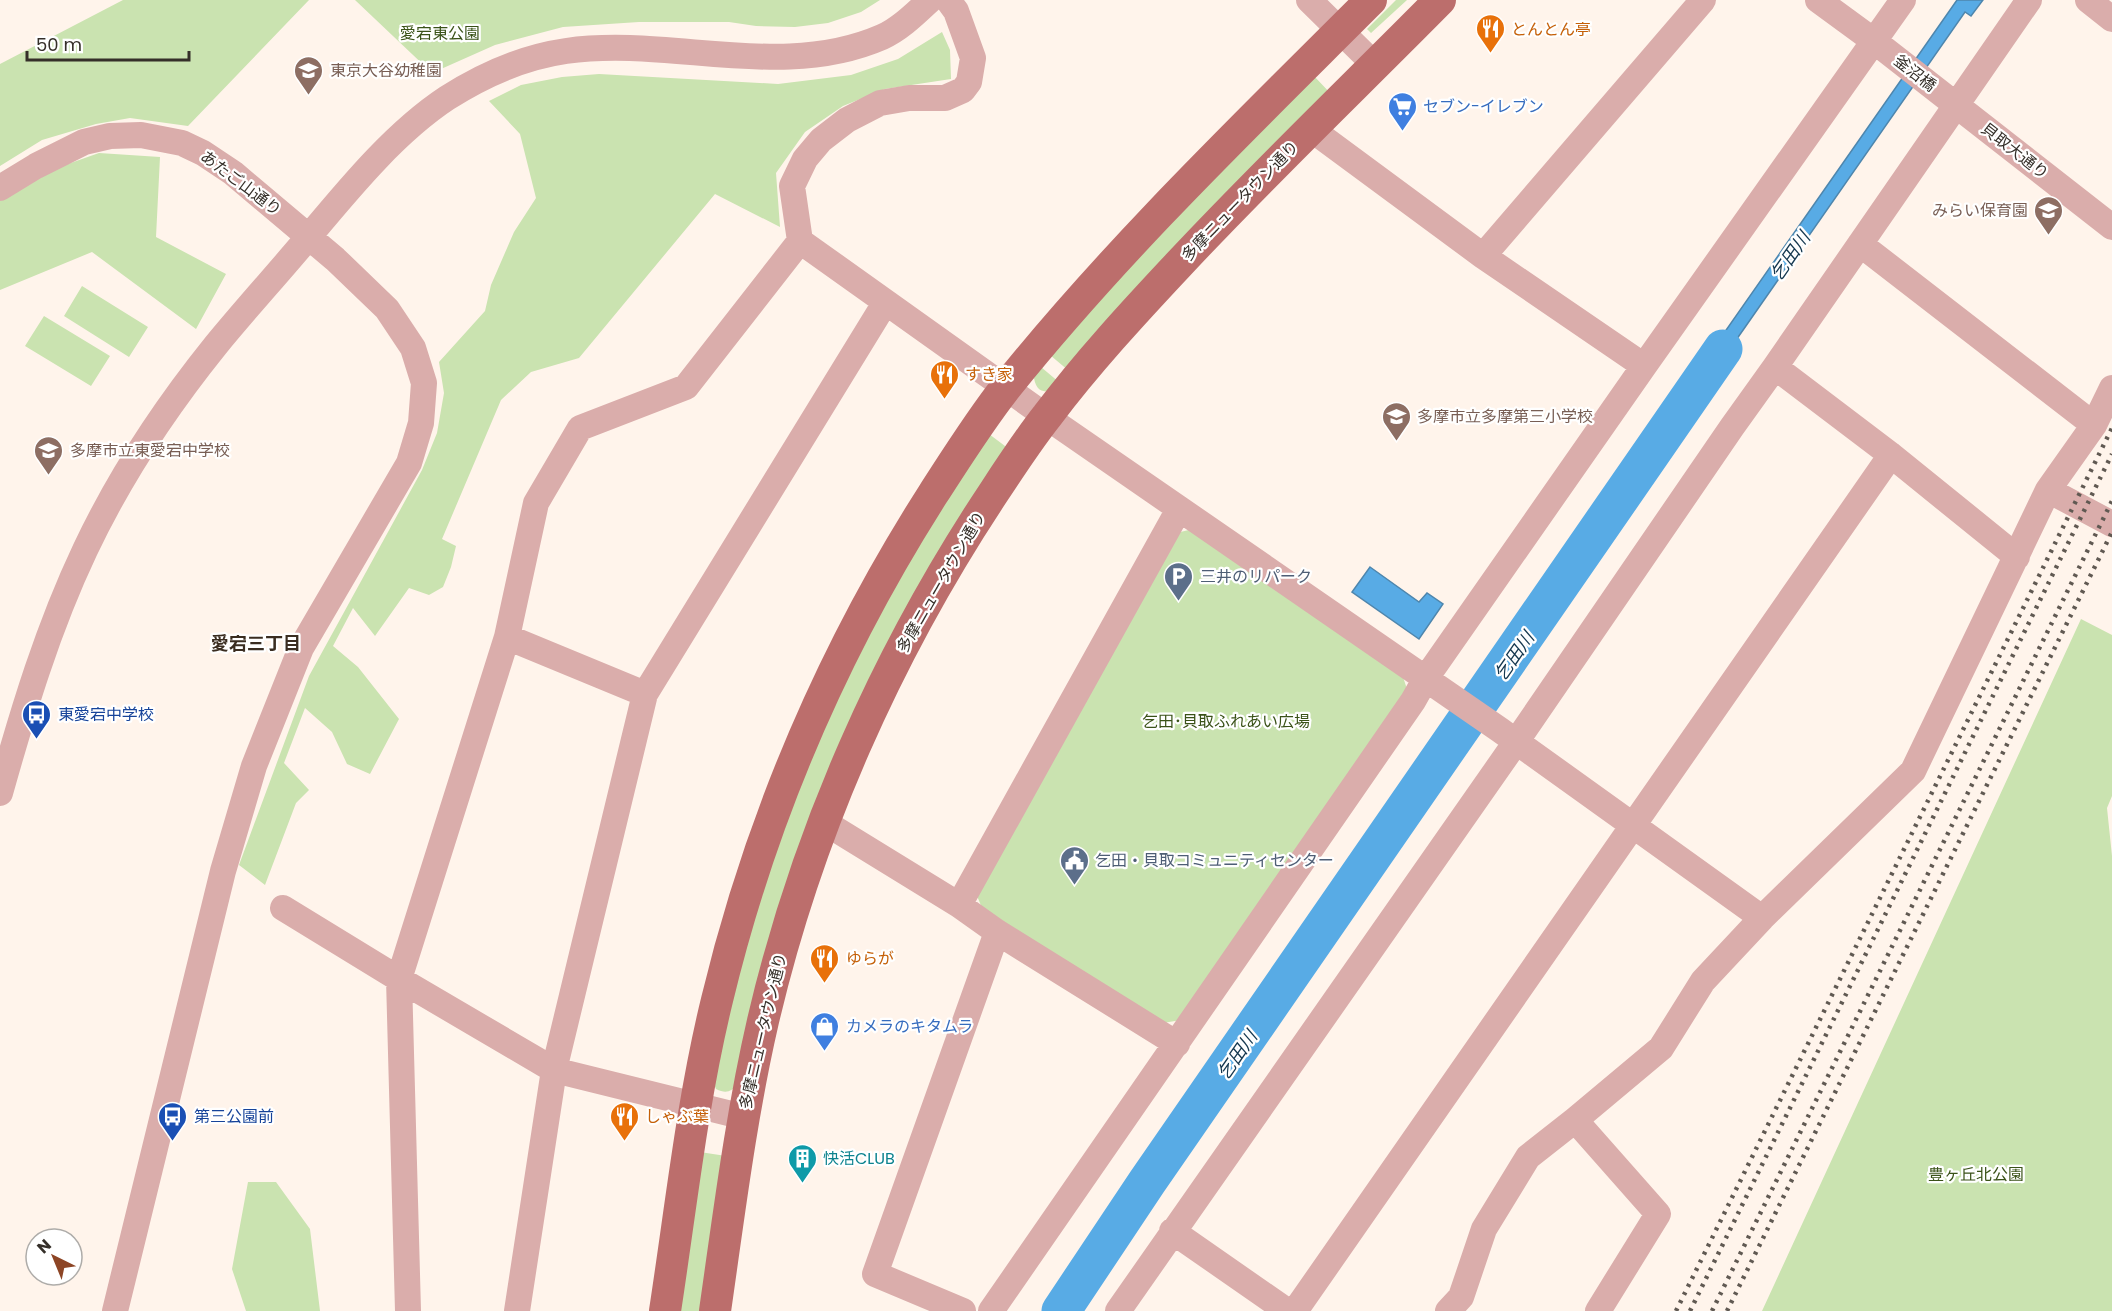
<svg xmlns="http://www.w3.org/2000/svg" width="2112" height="1311" viewBox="0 0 2112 1311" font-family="Poppins,'Noto Sans JP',sans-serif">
  <rect width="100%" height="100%" fill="#fff4eb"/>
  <path fill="#cae3b0" d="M123,0H309L188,126L130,118L96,124L42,140L0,166V64Z
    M355,0H880L861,12L828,23L795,27L756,26L729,22H639L563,27L495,45L432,73Z
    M1396,0H1407L1371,33L1367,29Z
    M942,32L950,50L951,79L885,89L843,106L805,132L776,173L780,227L715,194L579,358L531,372L501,400L442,539L456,546L451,567L443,587L429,595L409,588L375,636L353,608L333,646L358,667L399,719L370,774L347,764L332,732L305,708L284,763L309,790L296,803L265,885L239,865L309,676L422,470L437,433L444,393L439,362L485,311L491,285L514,232L536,198L520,134L489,101L521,85L562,77L599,74L778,84L851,75L898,59Z
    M1314,76L1332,95L1069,371L1050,355L1100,294Z
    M99,153L160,157L156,237L226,274L196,329L92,252L0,290V201L48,171Z
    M82,286L148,327L129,357L64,316Z
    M44,316L110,356L91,386L25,346Z
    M1041,367L1060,383L1052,392C1040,392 1036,389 1034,378Z
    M989,434L1009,449L952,534L738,1084C731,1092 726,1094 716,1089L713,1082L750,921L830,707L929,524Z
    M1193,529L1402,674L1410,698L1187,1019L1163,1023L982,908L975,891L1172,534Z
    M2081,619L2112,635V796L2107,808L2112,856V1311H1762Z
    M700,1152L726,1156L703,1311H677Z
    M248,1182H276L310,1229L320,1311H246L232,1269Z"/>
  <path fill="#58abe5" stroke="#4e86ad" stroke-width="1.5" d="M1957,0H1983L1971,16L1965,12L1697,396L1687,386Z
    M1370,567L1419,602L1427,593L1443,604L1419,639L1352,592Z"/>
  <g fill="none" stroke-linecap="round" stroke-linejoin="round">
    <path stroke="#58abe5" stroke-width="39" d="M1061,1311L1147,1182L1723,349"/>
    <path stroke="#daadab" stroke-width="26" d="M1309,0L1375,65
      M1818,0L1874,41L2112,227
      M2088,0L2112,19
      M1311,129L1483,256L1644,366
      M0,188L36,166L84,142L110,136L141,135L182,143L203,153L233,173L335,259L387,309L413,348L424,383L421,423L409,463L301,648L254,766L223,871L115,1311
      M800,241L1061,427L1500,730L1762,918
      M1860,244L2094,425
      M1483,256L1703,0
      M1775,367L1891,455L2017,557
      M2048,490L2112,524
      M507,637L645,694
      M0,793C23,711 48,628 85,550C119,478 166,407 216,345C243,312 272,280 300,247C343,196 391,135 447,98C483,75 524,57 566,51C671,36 781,81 882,37C900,29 916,13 930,0
      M824,822L959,905L997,932L1177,1044
      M959,905L1179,509
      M283,908L399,979L554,1070L744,1117
      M1172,1231L1287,1311
      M408,1311L399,979L507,637L536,503L580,428L686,387L800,241L792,186L805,159L821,140L847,120L880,103L909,98H945L963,90L969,82L973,58L956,11L948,0
      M517,1311L554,1070L645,694L885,303
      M963,1311L875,1274L997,932
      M991,1311L1413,701L1426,678L1644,366L1903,0
      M1118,1311L1516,742L1732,427L1775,367L2029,0
      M1295,1311L1891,455
      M1448,1311L1461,1297L1484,1229L1528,1157L1575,1120
      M1598,1311L1658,1214L1575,1120L1661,1048L1703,981L1762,918L1913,771L2048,490L2094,425L2112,388"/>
    <path stroke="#bc6e6c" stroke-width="32" d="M665,1311C681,1207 692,1102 717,1000C760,821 834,649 933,494C957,457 980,420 1007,386C1118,248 1246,125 1371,0
      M715,1311C729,1214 741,1116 763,1021C807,833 887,653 994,492C1011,466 1028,440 1047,416C1087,363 1133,313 1179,264C1263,174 1353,88 1440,0"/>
    <path stroke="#605952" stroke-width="4.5" stroke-dasharray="3 6" stroke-linecap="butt" d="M1676,1311L2112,428
      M1690,1311L2112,454
      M1712,1311L2112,501
      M1727,1311L2112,532"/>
  </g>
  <defs>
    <symbol id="restaurant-pin" viewBox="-11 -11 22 30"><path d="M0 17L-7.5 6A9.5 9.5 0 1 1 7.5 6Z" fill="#e8710a" stroke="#fff"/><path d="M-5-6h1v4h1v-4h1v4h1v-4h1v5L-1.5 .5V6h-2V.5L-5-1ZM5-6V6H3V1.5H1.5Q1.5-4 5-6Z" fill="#fff"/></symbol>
    <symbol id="school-pin" viewBox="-11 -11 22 30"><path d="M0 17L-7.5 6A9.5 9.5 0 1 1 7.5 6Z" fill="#8d6e63" stroke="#fff"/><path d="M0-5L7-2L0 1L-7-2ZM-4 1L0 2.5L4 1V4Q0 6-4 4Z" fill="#fff"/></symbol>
    <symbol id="supermarket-pin" viewBox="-11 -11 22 30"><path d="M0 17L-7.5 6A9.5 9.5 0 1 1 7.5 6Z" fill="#3f7fe0" stroke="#fff"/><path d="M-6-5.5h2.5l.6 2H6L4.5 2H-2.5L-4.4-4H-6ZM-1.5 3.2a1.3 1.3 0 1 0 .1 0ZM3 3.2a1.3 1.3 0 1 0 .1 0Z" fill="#fff"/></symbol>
    <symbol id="parking-pin" viewBox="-11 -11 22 30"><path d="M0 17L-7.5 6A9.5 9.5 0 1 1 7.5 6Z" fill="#5c6f8a" stroke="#fff"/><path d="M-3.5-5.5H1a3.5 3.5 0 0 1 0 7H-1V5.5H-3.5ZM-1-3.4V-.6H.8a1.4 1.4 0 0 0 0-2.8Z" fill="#fff"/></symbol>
    <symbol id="bus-pin" viewBox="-11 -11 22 30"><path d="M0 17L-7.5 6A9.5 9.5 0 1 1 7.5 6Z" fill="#1a4fb4" stroke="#fff"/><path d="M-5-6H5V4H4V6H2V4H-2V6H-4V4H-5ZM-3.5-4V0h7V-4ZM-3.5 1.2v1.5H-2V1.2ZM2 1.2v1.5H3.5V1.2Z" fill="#fff"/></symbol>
    <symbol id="civic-pin" viewBox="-11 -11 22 30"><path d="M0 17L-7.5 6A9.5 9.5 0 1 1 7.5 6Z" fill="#5c6f8a" stroke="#fff"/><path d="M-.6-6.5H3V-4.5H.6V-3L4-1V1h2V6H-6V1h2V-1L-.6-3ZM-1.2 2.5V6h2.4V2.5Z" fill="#fff"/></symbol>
    <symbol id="shop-pin" viewBox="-11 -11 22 30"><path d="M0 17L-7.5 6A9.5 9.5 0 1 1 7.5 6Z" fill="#3f7fe0" stroke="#fff"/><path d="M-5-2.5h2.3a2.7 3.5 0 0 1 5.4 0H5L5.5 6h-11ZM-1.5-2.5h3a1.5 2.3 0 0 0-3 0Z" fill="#fff"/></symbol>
    <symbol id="building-pin" viewBox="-11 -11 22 30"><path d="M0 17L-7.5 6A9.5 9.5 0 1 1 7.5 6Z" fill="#0f9aa8" stroke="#fff"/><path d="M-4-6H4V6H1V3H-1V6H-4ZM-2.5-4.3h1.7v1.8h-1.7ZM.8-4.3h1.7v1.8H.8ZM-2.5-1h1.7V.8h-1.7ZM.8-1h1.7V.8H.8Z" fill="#fff"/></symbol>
  </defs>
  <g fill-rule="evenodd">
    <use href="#restaurant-pin" x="1474" y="12" width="33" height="45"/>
    <use href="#school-pin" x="292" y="54" width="33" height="45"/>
    <use href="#supermarket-pin" x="1386" y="90" width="33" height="45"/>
    <use href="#school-pin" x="2032" y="194" width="33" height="45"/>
    <use href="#restaurant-pin" x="928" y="358" width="33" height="45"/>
    <use href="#school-pin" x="1380" y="400" width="33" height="45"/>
    <use href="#school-pin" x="32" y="434" width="33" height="45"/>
    <use href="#parking-pin" x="1162" y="560" width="33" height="45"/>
    <use href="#bus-pin" x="20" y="698" width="33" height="45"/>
    <use href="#civic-pin" x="1058" y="844" width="33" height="45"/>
    <use href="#restaurant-pin" x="808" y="942" width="33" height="45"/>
    <use href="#shop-pin" x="808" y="1010" width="33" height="45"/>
    <use href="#bus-pin" x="156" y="1100" width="33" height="45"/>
    <use href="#restaurant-pin" x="608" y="1100" width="33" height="45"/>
    <use href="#building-pin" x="786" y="1142" width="33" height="45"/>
  </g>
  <g text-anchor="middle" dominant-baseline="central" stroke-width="4.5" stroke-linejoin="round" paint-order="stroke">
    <g font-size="16" fill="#c56008" stroke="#fff" text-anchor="start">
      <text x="1511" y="29">とんとん亭</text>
      <text x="965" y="374">すき家</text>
      <text x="846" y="958">ゆらが</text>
      <text x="645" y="1116">しゃぶ葉</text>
    </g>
    <g font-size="16" fill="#3a5218" stroke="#fff">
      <text x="440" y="33">愛宕東公園</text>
      <text x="1226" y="721">乞田･貝取ふれあい広場</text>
      <text x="1976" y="1174">豊ヶ丘北公園</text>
    </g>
    <g font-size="16" fill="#785e54" stroke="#fff" text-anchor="start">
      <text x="330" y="70">東京大谷幼稚園</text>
      <text x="2028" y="210" text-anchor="end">みらい保育園</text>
      <text x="1417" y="416">多摩市立多摩第三小学校</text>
      <text x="70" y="450">多摩市立東愛宕中学校</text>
    </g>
    <g font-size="16" fill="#352f29" stroke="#fff">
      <text transform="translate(1915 73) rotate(38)">釜沼橋</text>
      <text transform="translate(2015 151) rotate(38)">貝取大通り</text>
      <text transform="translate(241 183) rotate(37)">あたご山通り</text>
      <text transform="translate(1240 201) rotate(-46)">多摩ニュータウン通り</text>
      <text transform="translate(941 582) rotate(-60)">多摩ニュータウン通り</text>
      <text transform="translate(763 1031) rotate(-77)">多摩ニュータウン通り</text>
    </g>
    <g font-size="16" fill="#366cbe" stroke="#fff" text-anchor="start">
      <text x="1423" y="106">セブン-イレブン</text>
      <text x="846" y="1026">カメラのキタムラ</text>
    </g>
    <g font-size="16" fill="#4e5e75" stroke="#fff" text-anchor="start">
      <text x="1200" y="576">三井のリパーク</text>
      <text x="1095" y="860">乞田・貝取コミュニティセンター</text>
    </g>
    <g font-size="16" fill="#164399" stroke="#fff" text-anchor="start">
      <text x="58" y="714">東愛宕中学校</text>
      <text x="194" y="1116">第三公園前</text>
    </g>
    <g font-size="16" fill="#0d838f" stroke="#fff" text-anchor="start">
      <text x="823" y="1158">快活CLUB</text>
    </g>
    <g font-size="18" font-style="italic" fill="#14374f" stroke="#fff">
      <text transform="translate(1790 256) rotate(-55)">乞田川</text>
      <text transform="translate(1514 656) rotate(-55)">乞田川</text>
      <text transform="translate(1237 1055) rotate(-55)">乞田川</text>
    </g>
    <g font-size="18" font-weight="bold" fill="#3a2d21" stroke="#fff">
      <text x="256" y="643">愛宕三丁目</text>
    </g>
  </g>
  <g transform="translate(54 1257) rotate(317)"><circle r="28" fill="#ffffff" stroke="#aeaca9" stroke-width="1.5"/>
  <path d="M0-4.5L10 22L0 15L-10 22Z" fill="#8d4525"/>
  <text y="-9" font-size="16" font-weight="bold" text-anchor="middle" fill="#352f29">N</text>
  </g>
  <path d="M27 51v9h162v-9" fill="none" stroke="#352f29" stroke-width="3"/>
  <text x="36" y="51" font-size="18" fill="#352f29" stroke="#ffffff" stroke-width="4.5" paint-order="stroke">50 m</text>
</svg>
